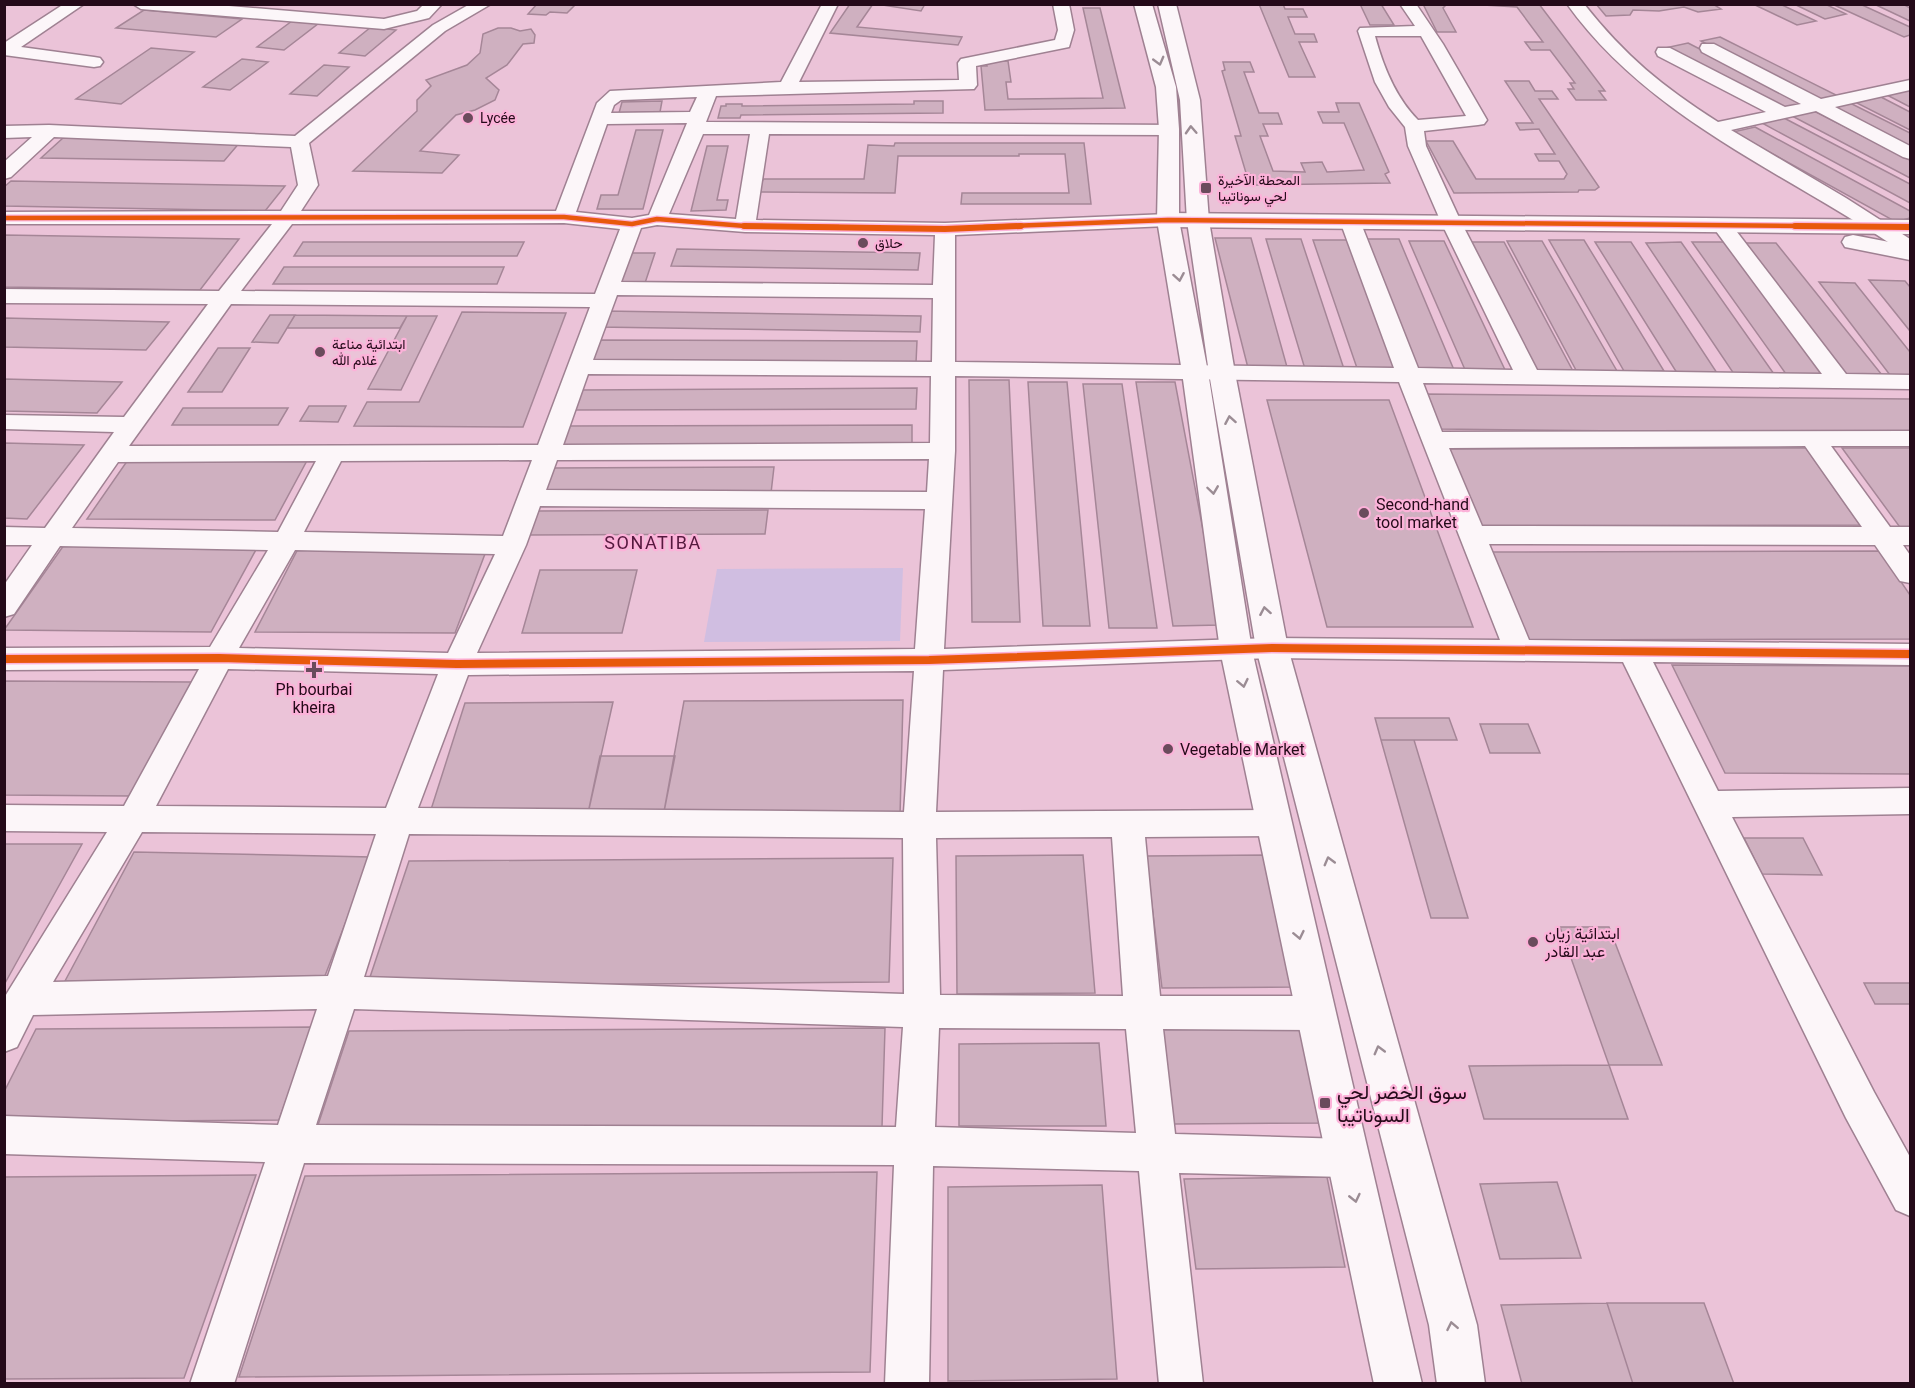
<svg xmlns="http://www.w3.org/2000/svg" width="1915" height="1388" viewBox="0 0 1915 1388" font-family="Roboto,Vazirmatn,sans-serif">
  <rect width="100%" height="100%" fill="#ebc3d8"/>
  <path fill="#d0bee1" d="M903,568L900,641L704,642L717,569Z"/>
  <path fill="#cfb0c0" stroke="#a58697" stroke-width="1.5" d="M537,4H576L567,13L550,12L546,15L528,14Z
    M850,4H873L857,27L962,37L958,45L830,33Z
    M876,4H925L921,11Z
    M1259,4H1283L1285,9H1303L1307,17H1288L1295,34H1314L1317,42H1299L1315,77H1289Z
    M1360,4H1381L1394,25H1370Z
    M1423,4H1447L1443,8L1456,32H1437Z
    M1466,4H1539L1605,91H1599L1606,100H1576L1568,89H1574L1570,83H1575L1550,50H1531L1525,42H1543L1517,7Z
    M1596,4H1713L1721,9L1698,12L1684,7L1659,11L1633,10L1630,15L1606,16Z
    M1753,4H1780L1816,21L1797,25Z
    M1794,4H1825L1846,14L1825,19Z
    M1832,4H1860L1910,27V35L1904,37Z
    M1874,4H1903L1910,8V21Z
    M1083,8H1100L1125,108L985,110L981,66H987L986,61H1008L1011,82H1006L1008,99L1103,98Z
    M144,10L242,19L216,37L116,28Z
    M292,21L319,23L284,50L257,47Z
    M371,27L396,30L365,56L339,53Z
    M498,28H511L520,31L531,29L535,35L534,43L523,44L507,65L486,78L499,90L495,100L475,110L456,115L420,151L459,155L442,173L353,171L417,111V100L431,86L426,80L467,65L480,53L483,34Z
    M1720,37L1838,96L1818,101L1701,41Z
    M1688,43L1807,104L1783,110L1665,48Z
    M151,48L194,52L121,104L76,99Z
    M242,59L268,62L230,90L203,87Z
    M1223,62H1250L1254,72H1244L1259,113H1278L1282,124H1263L1268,136H1260L1273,171L1305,172L1301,163L1322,162L1327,172L1364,170L1344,123H1323L1318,112H1339L1336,103H1359L1389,172L1385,174L1390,183L1254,185L1250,174L1246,173L1235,136H1241L1222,71L1225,70Z
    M324,65L349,67L317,96L290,94Z
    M1505,81H1529L1535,91H1552L1558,99H1539L1599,187L1595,190H1579L1578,192L1454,193L1426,141H1453L1476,179H1564L1567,174L1559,161H1539L1535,154H1555L1539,129L1520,130L1516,123H1533Z
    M1908,89L1910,90V107L1885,94Z
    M1879,96L1910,112V130L1855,102Z
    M662,101L660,112L619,113L622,102Z
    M914,101H943V113L741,115L740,118H718L721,106H726V104H742V106L914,104Z
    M1850,103L1910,133V151L1827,108Z
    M1814,111L1910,160V178L1792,116Z
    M1784,118L1910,184V203L1762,123Z
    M1755,127L1910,211V218L1896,222L1733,132Z
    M636,130H663L643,209H597L601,195H618Z
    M63,138L241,141L224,161L41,158Z
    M895,143H1084L1091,204H961L962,193H1069L1065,154H1019V156H898L895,193L759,192L763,179H864L868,145L894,146Z
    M707,146H728L717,200H728L726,210L691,211Z
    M11,181L285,186L265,211L4,206V187Z
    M4,235L239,239L200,290L4,287Z
    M1215,238H1251L1287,367L1248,368Z
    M1266,239H1301L1344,369H1305Z
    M1363,239H1399L1454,370H1415Z
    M1313,240H1348L1397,371H1358Z
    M1549,240H1584L1664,371H1624Z
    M1409,241H1444L1506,372H1466Z
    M1507,241H1542L1617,371L1577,372Z
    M303,242H524L517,256H294Z
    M1469,242H1504L1574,373H1534Z
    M1595,242H1631L1717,373H1677Z
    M1681,242L1774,374H1734L1646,243Z
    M1692,242H1727L1826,374H1786Z
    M1741,243H1776L1882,375H1842Z
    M677,249L920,253L918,270L671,266Z
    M625,253H655L645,283H613Z
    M284,267H504L497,284H273Z
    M1869,280L1905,281L1910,287V331Z
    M1819,282L1855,283L1910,352V375H1890Z
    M604,311L921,316L920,332L598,327Z
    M462,312L566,313L523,427L354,426L367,402H419Z
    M270,315H295L278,343L252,342Z
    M295,315L407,316L400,328H287Z
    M407,316H437L401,390L368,389Z
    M4,318L169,322L146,350L4,347Z
    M596,340L917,341L916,363L588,362Z
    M218,348H250L222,392H188Z
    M4,379L122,382L97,413L4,411Z
    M969,380H1009L1020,622H972Z
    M1028,382H1067L1090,626H1043Z
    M1136,382H1175L1221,625L1173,626Z
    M1083,384H1122L1157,628H1109Z
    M917,388L916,409L573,410L579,390Z
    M1425,394L1910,399V434L1438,429Z
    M1267,400H1389L1473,627H1327Z
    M309,406H346L338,422L300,421Z
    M183,408H288L278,425H172Z
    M912,425V447L557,448L564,426Z
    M4,443L84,445L27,519L4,518Z
    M1806,448L1860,525L1474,526L1443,449Z
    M1842,448H1910V530H1902Z
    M132,454L310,455L275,520L87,519Z
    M774,467L771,493L541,494L549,468Z
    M768,510L765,534L528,535L536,511Z
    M64,545L258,546L211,632L4,630Z
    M300,545L488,546L455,633L255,632Z
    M1880,551L1910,595V639L1529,640L1492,552Z
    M540,570H637L622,633H522Z
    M1672,665L1910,666V774L1725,773Z
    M4,681L192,682L131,796L4,795Z
    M903,700L900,816L663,817L684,701Z
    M613,702L587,818L428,819L465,703Z
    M1375,718H1449L1457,740H1381Z
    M1480,724H1528L1540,753H1490Z
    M1381,740H1414L1468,918H1431Z
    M600,756H675L663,817L587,818Z
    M1744,838H1803L1822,875L1762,874Z
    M4,844H82L4,985Z
    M134,852L371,857L321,986L65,981Z
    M1083,855L1095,993L957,994L956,856Z
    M1267,855L1293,987L1162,988L1146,856Z
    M893,858L889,982L367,986L409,861Z
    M1560,927H1609L1662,1065H1609Z
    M1864,983H1910V1004H1875Z
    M312,1027L279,1120L4,1122V1092L36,1029Z
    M1162,1027H1305L1325,1123L1174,1124Z
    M885,1028L882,1127L316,1131L349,1031Z
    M1099,1043L1106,1126H959V1044Z
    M1609,1065L1628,1119H1484L1469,1066Z
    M877,1172L870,1372L239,1377L305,1176Z
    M256,1175L184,1378L4,1379V1177Z
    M1327,1177L1345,1267L1196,1269L1184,1179Z
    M1557,1182L1581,1258L1500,1259L1480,1184Z
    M1102,1185L1117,1379L948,1381V1187Z
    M1607,1303H1704L1734,1384H1633Z
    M1607,1303L1633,1384H1522L1501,1305Z"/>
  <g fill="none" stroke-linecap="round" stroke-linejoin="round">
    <defs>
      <path id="street" d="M64,4H84L21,47L94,57L100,58L103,62L100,66L94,67L4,55V43Z
        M133,4H205L384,19L417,11L424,4H442L429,18L384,29L141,9Z
        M470,4H491L445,31L309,143L318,185L301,211H556L597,103L610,91L781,82L822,4H838L799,82L959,80L958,63L961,59L1055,40L1058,30L1053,4H1069L1074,30L1069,47L976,66L977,85L974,89L716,96L706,122L1176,125L1178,129L1176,133L1169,135L769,134L756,220L945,223L1168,214L1175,216L1178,220L1175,224L1168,226L955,235V362L1394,368L1340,221L1343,217H1357L1360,221L1418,368L1513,370L1441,222L1408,146L1405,127L1389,107L1375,82L1358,31L1360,28L1415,26L1400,4H1416L1443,44L1487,120L1484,124L1478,125L1424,131L1426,146L1461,222L1537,370L1822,374L1710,223L1713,219H1727L1846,374L1910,375V389L1423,383L1442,432L1910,431V446H1831L1890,527H1910V545H1903L1910,555V583L1900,581L1875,545L1489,544L1529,640L1910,644V665L1653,662L1718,791L1910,788V814L1732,817L1874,1092L1910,1157V1216L1896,1210L1846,1118L1623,662L1272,658L943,670L936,812L1274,810L1286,814L1290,823L1286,832L1274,836L1145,837L1160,996H1316L1329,1001L1334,1013L1329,1025L1316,1030L1163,1029L1175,1134L1346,1139L1360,1144L1366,1158L1360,1172L1346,1177L1179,1173L1203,1384H1159L1139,1171L933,1166L929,1384H885L894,1165L304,1163L234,1384H190L265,1162L4,1154V1116L278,1125L317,1009L33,1015L17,1047L4,1052V998L107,832L4,831V805L124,806L199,669L4,670V648L210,647L268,550L60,546L14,614L4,617V585L32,545H4V527L45,528L114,432L4,429V415L124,417L208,304L4,303V289L219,291L272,224H4V212L281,211L298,185L291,147L54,137L11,177L4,179V162L32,137L4,138V126L49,125L295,136L433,25ZM1375,36H1421L1466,116L1418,120C1396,98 1383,66 1375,36ZM697,97L690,112L611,113L614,105L621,100ZM687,123L649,215L632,218L576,212L607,124ZM703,134H750L736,219L669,214ZM564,223L620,229L595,294L241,291L292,224ZM657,225L745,232L935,235L933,285L621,282L641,228ZM617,295L933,298L932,362L593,360ZM231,304L590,307L538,445L129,446ZM588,374L931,376L930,443L563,445ZM955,376L1399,382L1500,640L1272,638L944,649L955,451ZM1805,446L1862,527L1482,526L1449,448ZM929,459L927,492L546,490L557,460ZM532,460L503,536L304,532L341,461ZM316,461L278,532L72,528L118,462ZM540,506L925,509L915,649L477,653L526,545ZM295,550L495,554L448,653L239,648ZM228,669L438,674L386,808L156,806ZM914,671L904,812L418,808L468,675ZM142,832L376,834L328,976L53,982ZM409,834L903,838L904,994L364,977ZM1112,837L1123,996L940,995L936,838ZM354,1009L903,1027L896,1127L316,1125ZM939,1028L1126,1029L1136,1133L935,1127Z
        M1567,4H1584C1625,56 1663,87 1718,122L1766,112L1658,56L1656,52L1658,48H1670L1785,107L1801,104L1702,52L1700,48L1702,44H1714L1821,99L1910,80V90L1835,107L1910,146V159L1903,157L1816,111L1731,130L1846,198L1910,239V254L1903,252C1789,174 1650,120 1567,4Z"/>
      <path id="secondary" d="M1168,213L1910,220V234L1168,227L1160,225L1157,220L1160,215Z
        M1853,235L1910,246V260L1845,247L1842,242L1845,237Z"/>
      <path id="primary" d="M1134,4H1152L1176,87L1179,129V220L1208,372L1252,650L1422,1384H1374L1220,650L1182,372L1157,220L1159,129L1156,87Z
        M1158,4H1176L1200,100L1209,221L1235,373L1288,648L1477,1325L1485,1384H1437L1429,1325L1256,648L1209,373L1187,221L1180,100Z"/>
    </defs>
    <use href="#street" stroke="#9f8192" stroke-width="3"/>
    <use href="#secondary" stroke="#9f8192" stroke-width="3"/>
    <use href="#primary" stroke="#9f8192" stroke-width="3"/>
    <use href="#street" fill="#fcf6f9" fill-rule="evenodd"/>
    <use href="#secondary" fill="#fcf6f9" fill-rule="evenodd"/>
    <use href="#primary" fill="#fcf6f9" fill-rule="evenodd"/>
    <defs>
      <path id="cycleway-far2" d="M4,218L564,217L632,224L657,219L745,226L839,227
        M984,227L1168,220L1910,227"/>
      <path id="cycleway-far1" d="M744,226L945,229L1021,226
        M1795,226L1910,227"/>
      <path id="cycleway" d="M4,659L219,658L457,664L929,660L1272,648L1910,654"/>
    </defs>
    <use href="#cycleway-far2" stroke="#fcb2d9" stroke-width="7"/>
    <use href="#cycleway-far1" stroke="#fcb2d9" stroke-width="9"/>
    <use href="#cycleway" stroke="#fcb2d9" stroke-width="11"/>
    <use href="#cycleway-far2" stroke="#e8590c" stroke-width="4.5"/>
    <use href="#cycleway-far1" stroke="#e8590c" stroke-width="6"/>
    <use href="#cycleway" stroke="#e8590c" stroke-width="8"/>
  </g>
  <defs><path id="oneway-chevron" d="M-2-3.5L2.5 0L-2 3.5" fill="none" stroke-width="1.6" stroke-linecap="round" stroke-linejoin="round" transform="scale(1.5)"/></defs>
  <g stroke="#9b8c94">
    <use href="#oneway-chevron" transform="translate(1159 61) rotate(75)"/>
    <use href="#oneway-chevron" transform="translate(1191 130) rotate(-93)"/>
    <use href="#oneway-chevron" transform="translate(1179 277) rotate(80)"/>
    <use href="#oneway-chevron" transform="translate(1230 420) rotate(-100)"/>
    <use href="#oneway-chevron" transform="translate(1213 490) rotate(82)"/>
    <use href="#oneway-chevron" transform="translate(1265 611) rotate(-100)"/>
    <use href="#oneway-chevron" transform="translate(1243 683) rotate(78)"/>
    <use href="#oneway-chevron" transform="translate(1329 861) rotate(-105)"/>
    <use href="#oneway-chevron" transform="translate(1299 935) rotate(78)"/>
    <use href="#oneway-chevron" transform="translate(1379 1050) rotate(-105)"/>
    <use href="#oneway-chevron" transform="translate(1355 1198) rotate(77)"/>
    <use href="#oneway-chevron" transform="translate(1452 1326) rotate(-101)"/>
  </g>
  <g fill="#6a4b5c" stroke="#fcb2d9" stroke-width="2">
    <circle cx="468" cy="118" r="6"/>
    <rect x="1200" y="182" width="12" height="12" rx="3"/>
    <circle cx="863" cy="243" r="6"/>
    <circle cx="320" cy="352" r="6"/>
    <circle cx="1364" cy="513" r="6"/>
    <path d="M311 661h6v6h6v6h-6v6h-6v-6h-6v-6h6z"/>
    <circle cx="1168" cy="749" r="6"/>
    <circle cx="1533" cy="942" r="6"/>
    <rect x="1319" y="1097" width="12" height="12" rx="3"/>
  </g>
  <g text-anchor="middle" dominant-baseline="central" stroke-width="4.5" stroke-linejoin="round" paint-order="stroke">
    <g font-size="14" fill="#240a19" stroke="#fcb2d9" text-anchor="start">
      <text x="480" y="118">Lycée</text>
      <text x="1218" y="180">المحطة الآخيرة<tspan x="1218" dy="16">لحي سوناتيبا</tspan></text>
      <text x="875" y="243">حلاق</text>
      <text x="332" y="344">ابتدائية مناعة<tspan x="332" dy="16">غلام الله</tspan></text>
    </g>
    <g font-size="16" fill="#240a19" stroke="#fcb2d9" text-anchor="start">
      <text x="1376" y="504">Second-hand<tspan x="1376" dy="18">tool market</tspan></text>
      <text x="314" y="689" text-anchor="middle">Ph bourbai<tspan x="314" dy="18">kheira</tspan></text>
      <text x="1180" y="749">Vegetable Market</text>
      <text x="1545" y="933">ابتدائية زيان<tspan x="1545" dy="18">عبد القادر</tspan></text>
    </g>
    <g font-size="18" letter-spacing="1.5" fill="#55193e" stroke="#fcb2d9">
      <text x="653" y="542">SONATIBA</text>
    </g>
    <g font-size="20" fill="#240a19" stroke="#fcb2d9" text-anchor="start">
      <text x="1337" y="1092">سوق الخضر لحي<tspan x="1337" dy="23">السوناتيبا</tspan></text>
    </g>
  </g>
  <rect width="1915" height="1388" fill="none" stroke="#240a19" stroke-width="12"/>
</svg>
